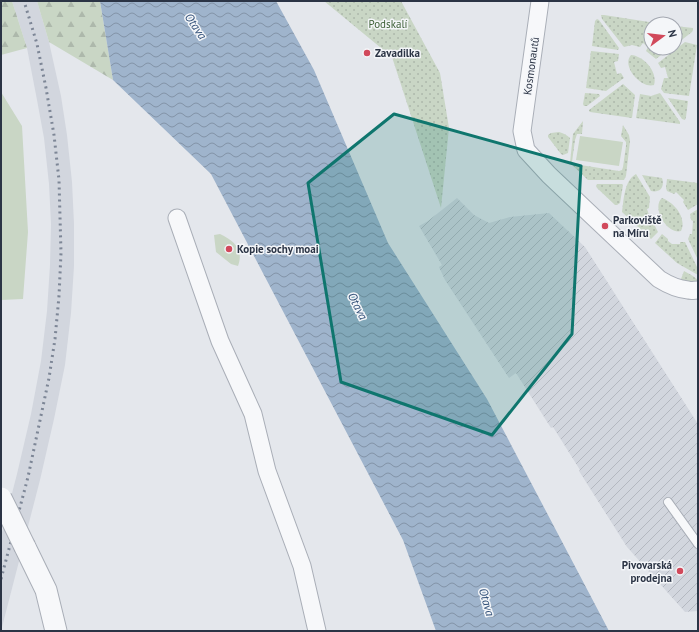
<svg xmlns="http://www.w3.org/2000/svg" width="699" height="632" viewBox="0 0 699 632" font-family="'PT Sans',sans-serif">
  <defs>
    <pattern id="industrial-furrows" width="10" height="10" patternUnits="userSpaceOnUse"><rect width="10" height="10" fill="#d2d6de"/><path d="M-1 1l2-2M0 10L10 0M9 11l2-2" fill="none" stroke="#b4b8c0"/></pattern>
    <pattern id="grass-dots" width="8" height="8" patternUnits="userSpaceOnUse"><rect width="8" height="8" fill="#c9d6c5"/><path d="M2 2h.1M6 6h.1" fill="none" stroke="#adb8ab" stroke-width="1.8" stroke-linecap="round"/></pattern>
    <pattern id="forest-firs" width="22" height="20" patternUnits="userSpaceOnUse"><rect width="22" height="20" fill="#c9d6c5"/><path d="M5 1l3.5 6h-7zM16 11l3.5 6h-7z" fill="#adb8ab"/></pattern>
    <pattern id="water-waves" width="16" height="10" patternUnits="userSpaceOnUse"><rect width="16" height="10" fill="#9fb4cc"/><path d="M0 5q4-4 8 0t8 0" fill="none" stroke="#8293a7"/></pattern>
  </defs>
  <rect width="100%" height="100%" fill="#e4e7ec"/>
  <path fill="#d2d6de" d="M12,1H37L49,42L61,96L67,135L72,182L74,224V266L71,313L65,365L54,419L40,480L1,631V536L17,474L31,414L41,361L47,311L50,265L51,224L49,184L44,138L37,100L27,48Z"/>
  <path fill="url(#industrial-furrows)" d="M457,198L474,215L489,223L510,217L549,213L585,247L698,424V611L685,612L627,547L579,471L580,470L553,427L551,428L516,373L509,378L445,280L439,267L442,265L419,226L428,221Z"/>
  <path fill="url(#grass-dots)" d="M324,1H401L440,73L449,128L441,208L392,57Z
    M601,15H604L662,24H651V48H666L665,52L656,59L646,51L648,47L643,43L640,47L632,45L624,47L602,19Z
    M597,19L599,20L619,48L618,50L592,46L595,21Z
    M675,26L693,28V30L692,32L675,45Z
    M685,42L697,45L689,96L664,93L661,89L664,78H668L665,67L661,68L658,63Z
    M591,51L619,54L618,61L614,62L617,74L621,73L624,78L606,91L586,88Z
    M631,55C644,56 658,72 654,85C641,89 621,66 631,55Z
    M623,84L635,95L632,118L590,112L589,111V110Z
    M585,93L599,94L600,96L587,106H584L583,104Z
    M660,93L680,122V124L636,118L640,94L651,96Z
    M668,98L688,101L686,117L685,120L682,119Z
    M583,121L582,134H577L575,140L572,162L574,164L619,171L622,170L623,167L626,146V142L621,136L623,125L629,135L630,141L626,176L624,180H588L570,163L573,134Z
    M559,132C563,133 567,135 570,138L568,153L563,155L561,154L548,137V135L551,133Z
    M636,174L650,197L649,208L647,209L651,221L652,220L658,232L651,239L622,212C624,199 624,181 636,174Z
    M642,175L662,178C665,187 660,193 651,191Z
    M667,179L698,183V204L688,210L683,202L684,200L676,192L674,194L667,191L666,188Z
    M597,184H622L623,185L620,203L617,205H615L597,188L596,186Z
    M662,198C675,203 687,218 681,231C667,235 651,207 662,198Z
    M698,209V260L688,239L690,234H692L693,221L691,220L690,214Z
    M662,234L668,239V241L672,244H680V242H685L698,269V275L677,263L655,243Z
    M684,271L693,276L698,280V283L682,281L681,279Z"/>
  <path fill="url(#forest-firs)" d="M1,1H12L27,48L1,55Z
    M37,1H100L113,80L49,42Z"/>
  <path fill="#c9d6c5" d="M1,92L22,126L28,232L23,299L1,300Z
    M580,136L623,142L619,166L576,160Z
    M220,234C234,241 244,249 238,266L231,264L216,252L214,235Z"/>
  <path fill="url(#water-waves)" d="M100,1H276L314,70L388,243L487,399L609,631H436L403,540L211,174L113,80Z"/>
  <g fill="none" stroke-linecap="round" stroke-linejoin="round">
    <defs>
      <path id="service" d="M668,502L698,544"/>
      <path id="minor" d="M540,1L522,131L526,150L549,175L659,279C667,284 677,289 688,290C691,291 695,290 698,290
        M177,218L220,341L253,414L267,471L302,566L317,631"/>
      <path id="tertiary" d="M25,547L46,590L56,631"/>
    </defs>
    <use href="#service" stroke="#a9aeb7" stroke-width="10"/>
    <use href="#minor" stroke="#a9aeb7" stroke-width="19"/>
    <use href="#tertiary" stroke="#a9aeb7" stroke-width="23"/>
    <use href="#service" stroke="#f7f8fa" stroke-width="8"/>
    <use href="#minor" stroke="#f7f8fa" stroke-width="17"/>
    <use href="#tertiary" stroke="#f7f8fa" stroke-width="21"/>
    <path stroke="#7d8696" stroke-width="3" stroke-dasharray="2 4" stroke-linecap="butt" d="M1,579L28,477L49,378L55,339L59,296L61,253L59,180L54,135L46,88L37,44L24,1"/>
    <defs>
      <path id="tertiary-bridge" d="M1,498L25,547"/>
    </defs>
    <use href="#tertiary-bridge" stroke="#a9aeb7" stroke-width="23" stroke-linecap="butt"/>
    <use href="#tertiary-bridge" stroke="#f7f8fa" stroke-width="21"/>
  </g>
  <path fill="#0f766e" fill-opacity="0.2" stroke="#0f766e" stroke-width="3" stroke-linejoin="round" d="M394,114L581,166L572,334L492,435L341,382L308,183Z"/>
  <g fill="#d1495b" stroke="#f4f6f9" stroke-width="1.5">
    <circle cx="367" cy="53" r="4"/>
    <circle cx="605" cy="226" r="4"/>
    <circle cx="229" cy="249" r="4"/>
    <circle cx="680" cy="571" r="4"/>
  </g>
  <g text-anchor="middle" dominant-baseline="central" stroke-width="3" stroke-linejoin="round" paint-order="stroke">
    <g font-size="11" fill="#3f6138" stroke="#f4f6f9">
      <text x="388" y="24">Podskalí</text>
    </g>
    <g font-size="11" font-weight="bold" fill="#2b3445" stroke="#f4f6f9" text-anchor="start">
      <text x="375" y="53">Zavadilka</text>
      <text x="613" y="220">Parkoviště<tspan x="613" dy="13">na Míru</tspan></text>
      <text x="237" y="249">Kopie sochy moai</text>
      <text x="672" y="565" text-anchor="end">Pivovarská<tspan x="672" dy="13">prodejna</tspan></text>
    </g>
    <g font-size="11" fill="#2b3445" stroke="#f4f6f9">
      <text transform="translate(531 66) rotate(-82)">Kosmonautů</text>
    </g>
    <g font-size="12" font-style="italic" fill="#34527a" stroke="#f4f6f9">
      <text transform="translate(196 26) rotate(56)">Otava</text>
      <text transform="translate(358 306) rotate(63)">Otava</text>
      <text transform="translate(487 602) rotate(74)">Otava</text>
    </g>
  </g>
  <rect width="699" height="632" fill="none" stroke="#2b3445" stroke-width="4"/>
  <g transform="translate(663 36) rotate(75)"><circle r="19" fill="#f4f6f9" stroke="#a4a8b1"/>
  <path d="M0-3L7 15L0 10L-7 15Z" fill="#d1495b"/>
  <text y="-6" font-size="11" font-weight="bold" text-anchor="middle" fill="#2b3445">N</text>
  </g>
</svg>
